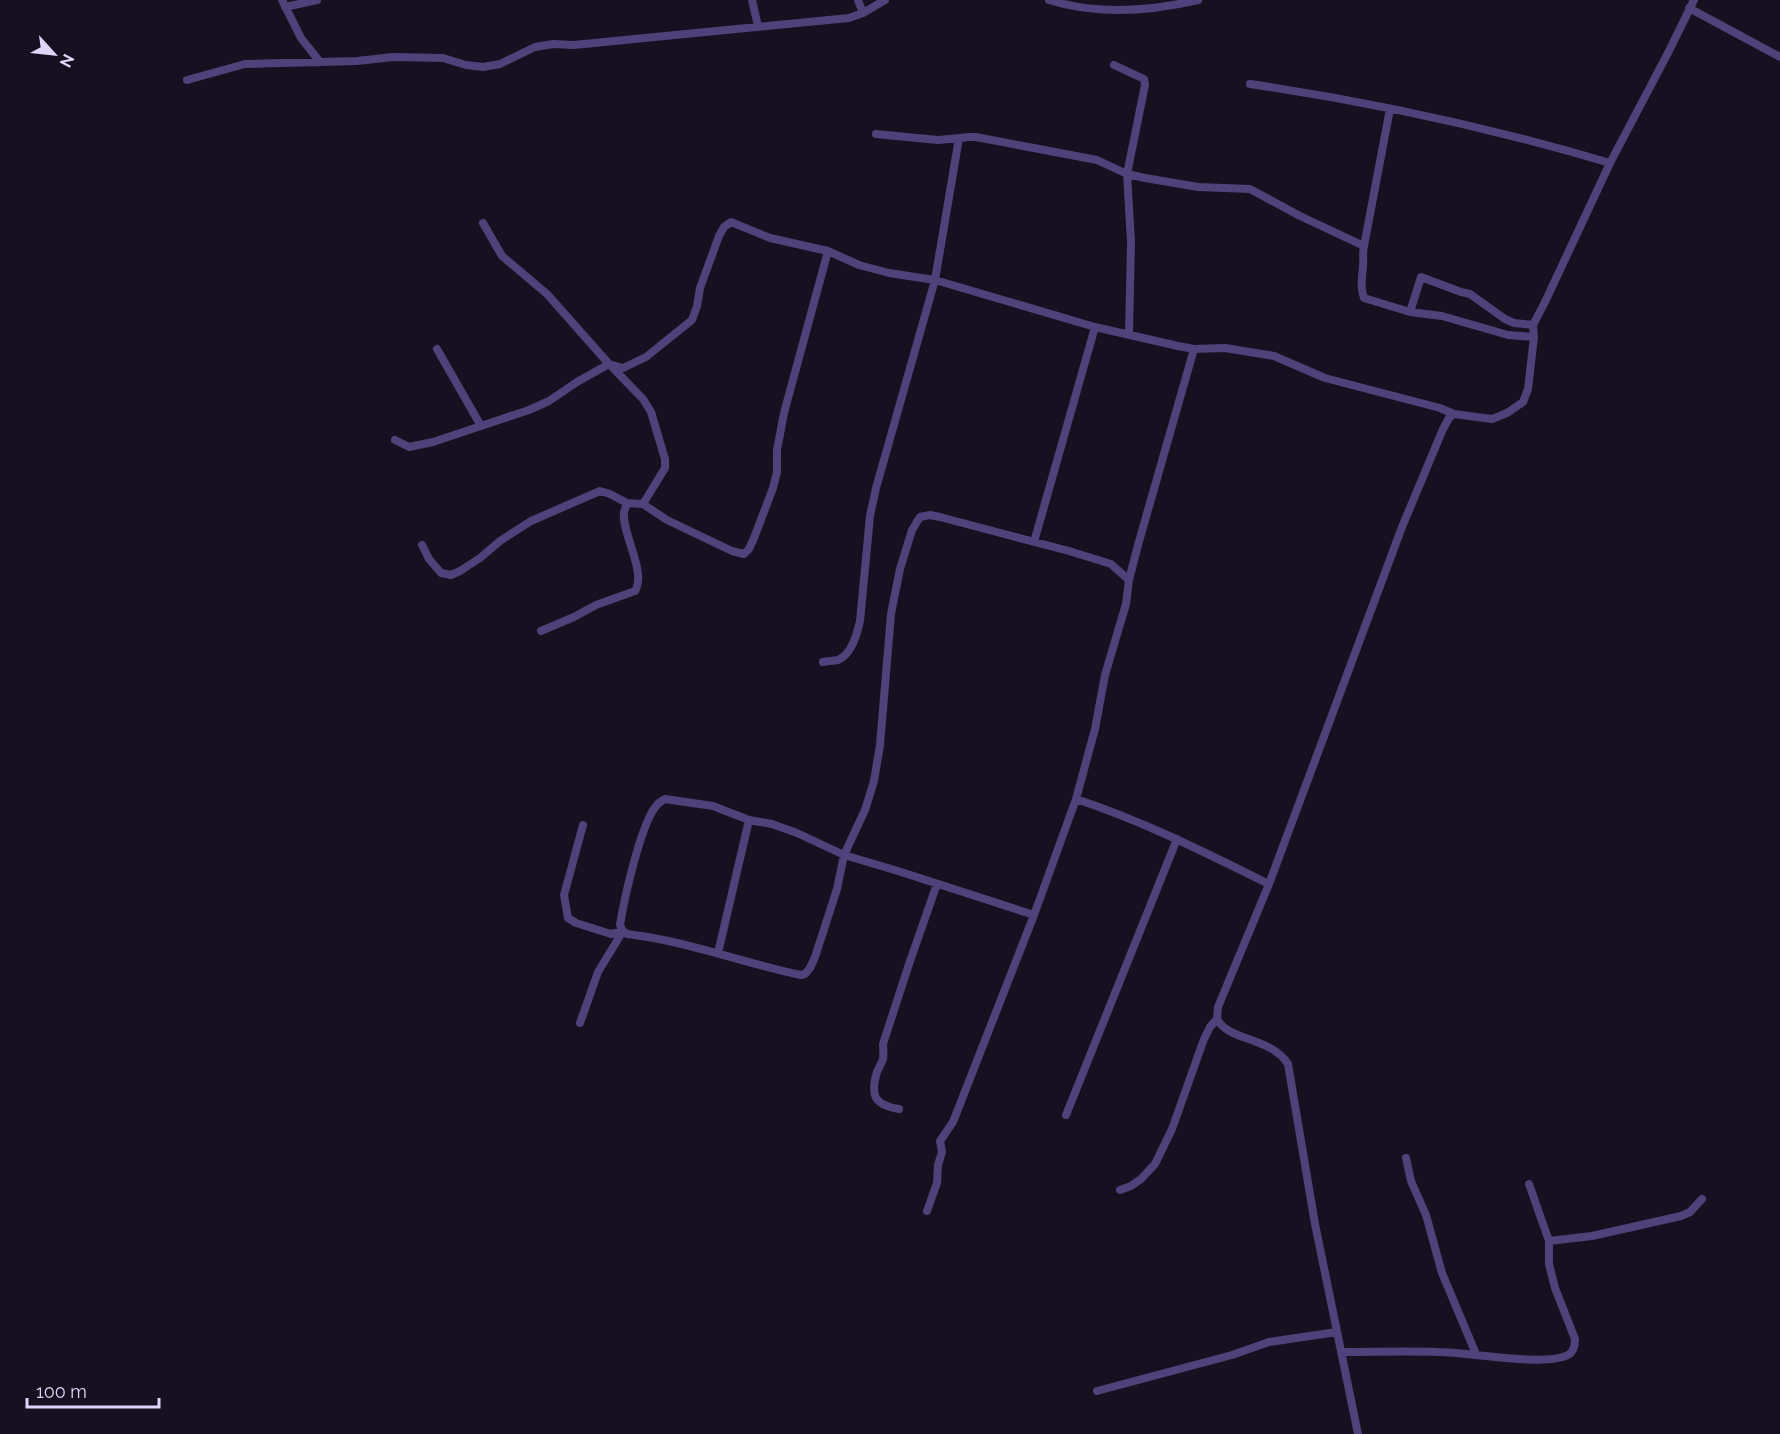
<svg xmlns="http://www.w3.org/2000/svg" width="1780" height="1434" viewBox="0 0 1780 1434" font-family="Raleway,sans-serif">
  <rect width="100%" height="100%" fill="#161020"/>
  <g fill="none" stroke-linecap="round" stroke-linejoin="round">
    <path stroke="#4f4179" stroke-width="8" d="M282,0L301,38L320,62
      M752,0L758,26
      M858,0L863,13
      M1049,0C1096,15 1150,11 1198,0
      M285,7L317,0
      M1689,8L1780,57
      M1114,65L1144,79L1145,85L1127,174L1131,242L1129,334
      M187,80L245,64L357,61L393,57L443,58L466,65L483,67L500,64L535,47L553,44L574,45L849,18L863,13L885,0
      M1250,84C1372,102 1492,128 1610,163
      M876,134L938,140L970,137H976L1097,160L1127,174L1145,178L1198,187L1250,189L1300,216L1364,246C1362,253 1364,259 1363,267C1362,279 1360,286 1364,298L1410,312L1421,277L1461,292L1470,294L1505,319L1514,323L1533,325
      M483,223L502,256L547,294L609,364L643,399L651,412L665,459V468L643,504
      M1364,246L1390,109
      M1410,312L1442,316L1508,335L1534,337
      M437,349L481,426L529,410L549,401L577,382L609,364L623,368L646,357L692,320L697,306L700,288L719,236L724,227L731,222L770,238L828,251L859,265L889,273L935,280L1095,327L1178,346L1194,349L1225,348L1274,356L1325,378L1440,408L1454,414
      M395,440L409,447L433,442L481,426
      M1034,542L1095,327
      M422,545L429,559L441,573L451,575L460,571L480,558L500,541L531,521L600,491L610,494L627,503L643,504L667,520L732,551L744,554L749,549L754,538L773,488L777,472V450L784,413L828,251
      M541,631L574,617L596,605L635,591C647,572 621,532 624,512C625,509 626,506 627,503
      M823,662C827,661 834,661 838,660C852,654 857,634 860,621L870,516L876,488L935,280L959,138
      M1076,799C1143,821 1206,853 1269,884
      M583,825L564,895L568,918L576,923L611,934L623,931L627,934C687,941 743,963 801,975L805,974L810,968L815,957L837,889L844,855L865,810L874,781L880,745L891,614L900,569L912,530L920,517L930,515L940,517L1069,551L1111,564L1129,580
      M718,953L749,820
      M580,1023L598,972L623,931L620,925C624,900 641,822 657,805C659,802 662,801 665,799L713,806L749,820L772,824L797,833L844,855L898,871L1034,915
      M899,1109C874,1105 870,1095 877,1072C879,1067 882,1063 883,1059C884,1054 883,1049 883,1044L909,964L937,884
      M1066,1115L1177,839
      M1406,1158L1411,1181L1426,1215L1442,1273L1476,1354
      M1120,1190L1131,1186L1141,1179L1155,1164L1172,1129L1204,1039L1210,1027L1217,1019
      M927,1211L937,1183L938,1165L942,1152L940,1141L953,1122L1034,915L1076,799L1095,729L1105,675L1126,604L1129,580L1138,545L1194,349
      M1549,1241L1592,1236L1681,1216L1690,1212L1702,1199
      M1341,1352C1374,1352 1406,1351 1439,1352C1468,1352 1545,1367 1568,1355C1574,1352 1575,1346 1575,1339L1555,1288L1549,1264V1241L1529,1184
      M1097,1391L1232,1355L1269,1342L1337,1332
      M1358,1434L1315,1224L1288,1064C1271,1037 1228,1041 1217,1019L1218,1007L1269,884L1402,527L1443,429L1449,418L1454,414L1492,419L1507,413L1523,402L1528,389L1534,337L1533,325L1545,302L1610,163L1669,51L1694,0"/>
  </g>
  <g transform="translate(54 54) rotate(117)" stroke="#161020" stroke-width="4.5" paint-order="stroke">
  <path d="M0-4.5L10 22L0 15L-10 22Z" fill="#e0d4f9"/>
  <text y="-9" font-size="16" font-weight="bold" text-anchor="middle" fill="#e0d4f9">N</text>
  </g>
  <path d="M27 1398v9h132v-9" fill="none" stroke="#e0d4f9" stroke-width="3"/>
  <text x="36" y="1398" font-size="18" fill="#e0d4f9" stroke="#161020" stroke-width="4.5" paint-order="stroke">100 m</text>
</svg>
